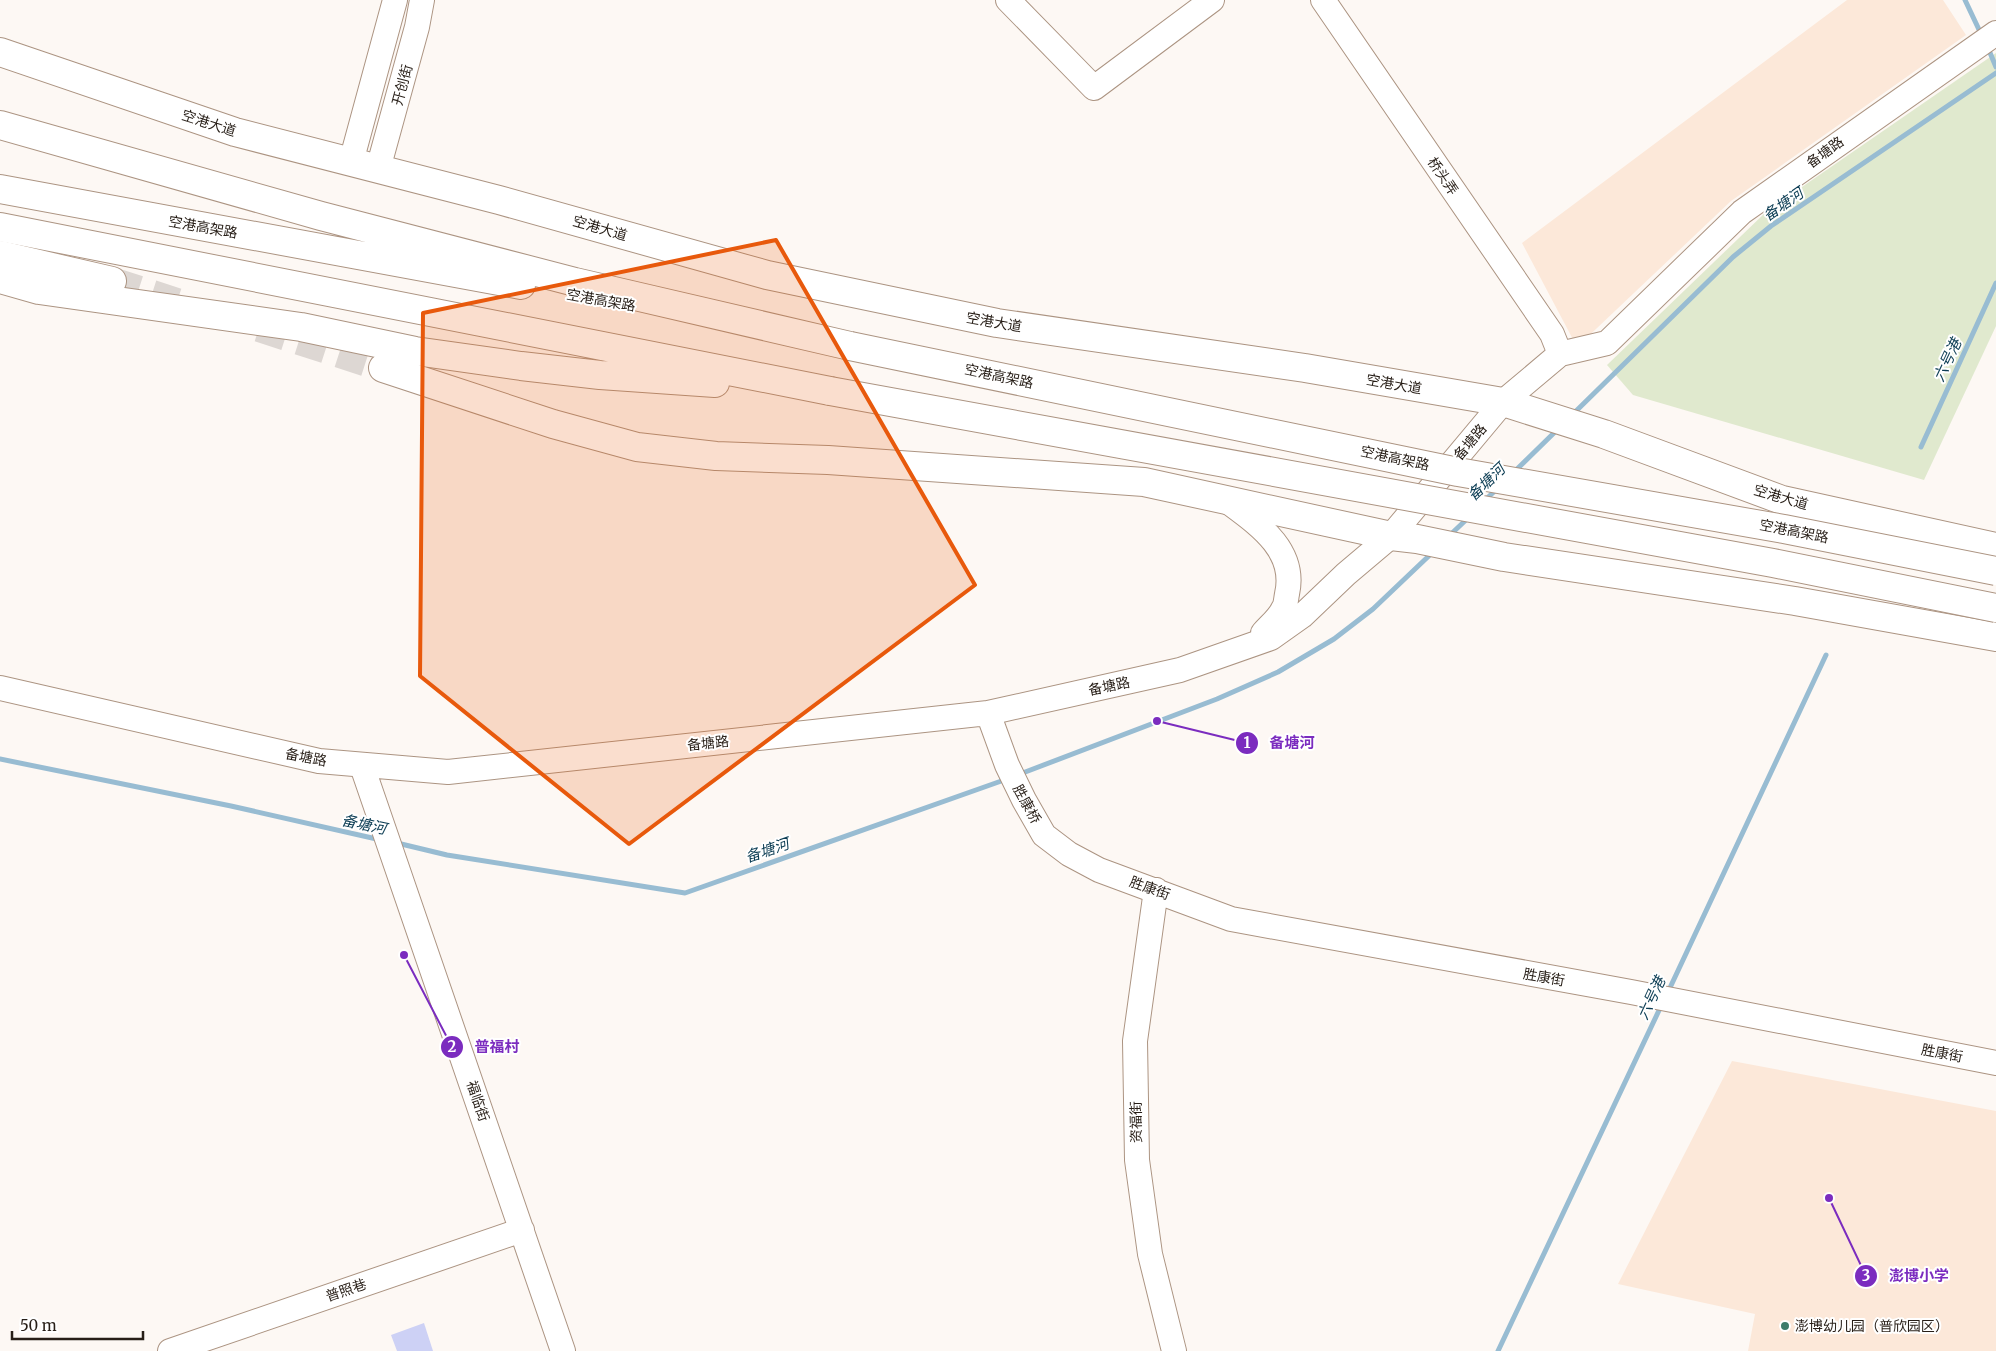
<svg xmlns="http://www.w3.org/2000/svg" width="1996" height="1351" viewBox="0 0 1996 1351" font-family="Merriweather,'Noto Sans SC',serif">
  <rect width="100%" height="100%" fill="#fdf8f4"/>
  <path fill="#fce8d9" d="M1847,0H1943L1966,35L1731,201L1577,347L1522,243Z
    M1732,1061L1996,1111V1351H1748L1755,1314L1618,1284Z"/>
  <path fill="#e0e9ce" d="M1996,53V326L1924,480L1633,395L1607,365L1767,211Z"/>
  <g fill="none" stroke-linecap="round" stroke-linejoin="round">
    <path stroke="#98bcd2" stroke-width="5" d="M1965,0L1982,36
      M1988,48L1996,67
      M1572,415L1733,257L1771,226L1996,73
      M1921,447L1996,283
      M1513,473L1559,428
      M1484,501L1498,488
      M1449,536L1468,518
      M0,759L231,806L381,840
      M1020,774L1217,699L1278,672L1334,639L1373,609L1434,551
      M397,843L447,855L685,893L1007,779
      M1668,992L1826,655
      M1498,1351L1662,1004"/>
  </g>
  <path fill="#cdd1f5" d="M424,1323L433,1351H397L391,1335Z"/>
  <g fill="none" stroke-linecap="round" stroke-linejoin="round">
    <path stroke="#ddd7d3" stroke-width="28" stroke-dasharray="28 14" stroke-linecap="butt" d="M112,281L177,302
      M259,328L383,368"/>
    <defs>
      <path id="minor" d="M1008,0L1094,88L1212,0
        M1323,0L1552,334L1560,354
        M351,162L395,0
        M378,169L417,27L422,0
        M1227,501C1258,524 1297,550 1287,594C1286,599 1286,605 1283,609C1279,618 1270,625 1263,633
        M0,688L319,761L448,772L988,713L1180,670L1271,638L1302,616L1346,574L1391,536L1503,402L1560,354L1607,343L1742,212L1996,33
        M988,713L1007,765L1024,800L1044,835L1069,854L1099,870L1231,919L1631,992L1996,1063
        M362,766L563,1351
        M1156,890L1135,1041L1137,1160L1150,1254L1174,1351
        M170,1351L522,1230"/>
      <path id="major" d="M0,52L235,132L499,200L767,275L997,323L1305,368L1503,402L1604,434L1782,500L1996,547
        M0,255L112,281
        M383,368L553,424L637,447L716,456L828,460L1144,482L1391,536L1417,539L1504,557L1795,601L1996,637"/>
      <path id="highway" d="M0,125L321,216L575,282L850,346
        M0,189L521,285
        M0,227L830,391
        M0,279L39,290L301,327L415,351L521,366L600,375L715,383"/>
    </defs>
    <use href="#minor" stroke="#ac9482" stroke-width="26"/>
    <use href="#major" stroke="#ac9482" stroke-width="30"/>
    <use href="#highway" stroke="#ac9482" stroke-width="30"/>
    <use href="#minor" stroke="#fff" stroke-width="24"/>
    <use href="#major" stroke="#fff" stroke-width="28"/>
    <use href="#highway" stroke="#fff" stroke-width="28"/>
    <defs>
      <path id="highway-bridge" d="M850,346L1458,472L1784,529L1996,571
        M830,391L1773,563L1996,608"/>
    </defs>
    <use href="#highway-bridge" stroke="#ac9482" stroke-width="30" stroke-linecap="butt"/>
    <use href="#highway-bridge" stroke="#fff" stroke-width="28"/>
  </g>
  <path fill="#e8590c" fill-opacity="0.2" stroke="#e8590c" stroke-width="4" stroke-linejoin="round" d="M776,240L975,585L629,844L420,676L423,313Z"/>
  <circle fill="#3c7b69" stroke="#fff" stroke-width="2" cx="1785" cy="1326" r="5"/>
  <g text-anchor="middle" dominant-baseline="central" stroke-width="4" stroke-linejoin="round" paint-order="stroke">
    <g font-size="14" fill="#271e17" stroke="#fff">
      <text transform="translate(402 85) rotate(-75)">开创街</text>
      <text transform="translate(209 123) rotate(18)">空港大道</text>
      <text transform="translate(1825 152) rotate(-36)">备塘路</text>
      <text transform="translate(1443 176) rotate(56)">桥头弄</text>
      <text transform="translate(203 227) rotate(10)">空港高架路</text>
      <text transform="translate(600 228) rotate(16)">空港大道</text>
      <text transform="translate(601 300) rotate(10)">空港高架路</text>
      <text transform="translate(994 322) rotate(10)">空港大道</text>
      <text transform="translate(999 376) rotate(12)">空港高架路</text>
      <text transform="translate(1394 384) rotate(10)">空港大道</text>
      <text transform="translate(1470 442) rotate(-50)">备塘路</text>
      <text transform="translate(1395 458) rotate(12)">空港高架路</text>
      <text transform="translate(1781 497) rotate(16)">空港大道</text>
      <text transform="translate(1794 531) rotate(11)">空港高架路</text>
      <text transform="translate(1109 686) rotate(-12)">备塘路</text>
      <text transform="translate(708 743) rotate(-6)">备塘路</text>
      <text transform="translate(306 757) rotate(11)">备塘路</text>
      <text transform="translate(1027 804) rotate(61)">胜康桥</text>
      <text transform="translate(1150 888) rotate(20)">胜康街</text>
      <text transform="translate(1544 977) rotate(10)">胜康街</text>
      <text transform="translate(1942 1053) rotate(11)">胜康街</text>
      <text transform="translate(478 1101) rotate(71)">福临街</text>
      <text transform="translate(1136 1122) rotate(-91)">资福街</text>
      <text transform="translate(346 1290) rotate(-19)">普照巷</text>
    </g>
    <g font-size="14" fill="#271e17" stroke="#fff" text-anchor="start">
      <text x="1795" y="1326">澎博幼儿园（普欣园区）</text>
    </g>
    <g font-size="15" font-style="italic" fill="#0b3c53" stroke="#fff">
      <text transform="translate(1783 204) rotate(-35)">备塘河</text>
      <text transform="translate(1947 360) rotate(-65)">六号港</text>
      <text transform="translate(1486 482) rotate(-44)">备塘河</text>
      <text transform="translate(364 824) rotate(12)">备塘河</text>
      <text transform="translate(767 850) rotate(-19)">备塘河</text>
      <text transform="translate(1651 998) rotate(-65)">六号港</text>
    </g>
  </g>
  <path fill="none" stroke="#7b2cbf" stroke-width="2" d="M1157 721L1247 743M404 955L452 1047M1829 1198L1866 1276"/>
  <g fill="#7b2cbf" stroke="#fff" stroke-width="2">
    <circle cx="1157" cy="721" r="5"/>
    <circle cx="404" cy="955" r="5"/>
    <circle cx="1829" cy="1198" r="5"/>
    <circle cx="1247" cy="743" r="12"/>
    <circle cx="452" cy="1047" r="12"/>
    <circle cx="1866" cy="1276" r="12"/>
  </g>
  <g font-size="15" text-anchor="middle" font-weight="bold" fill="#fff">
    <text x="1247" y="748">1</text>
    <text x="452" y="1052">2</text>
    <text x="1866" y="1281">3</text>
  </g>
  <g font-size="15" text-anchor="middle" font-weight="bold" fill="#7b2cbf" stroke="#fff" stroke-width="4" stroke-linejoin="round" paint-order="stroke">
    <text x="1292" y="748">备塘河</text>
    <text x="497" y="1052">普福村</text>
    <text x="1919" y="1281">澎博小学</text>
  </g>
  <path d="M12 1331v8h131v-8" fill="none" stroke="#271e17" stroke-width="2.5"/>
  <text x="20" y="1331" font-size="15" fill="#271e17" stroke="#ffffff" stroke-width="4" paint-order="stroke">50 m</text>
</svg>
